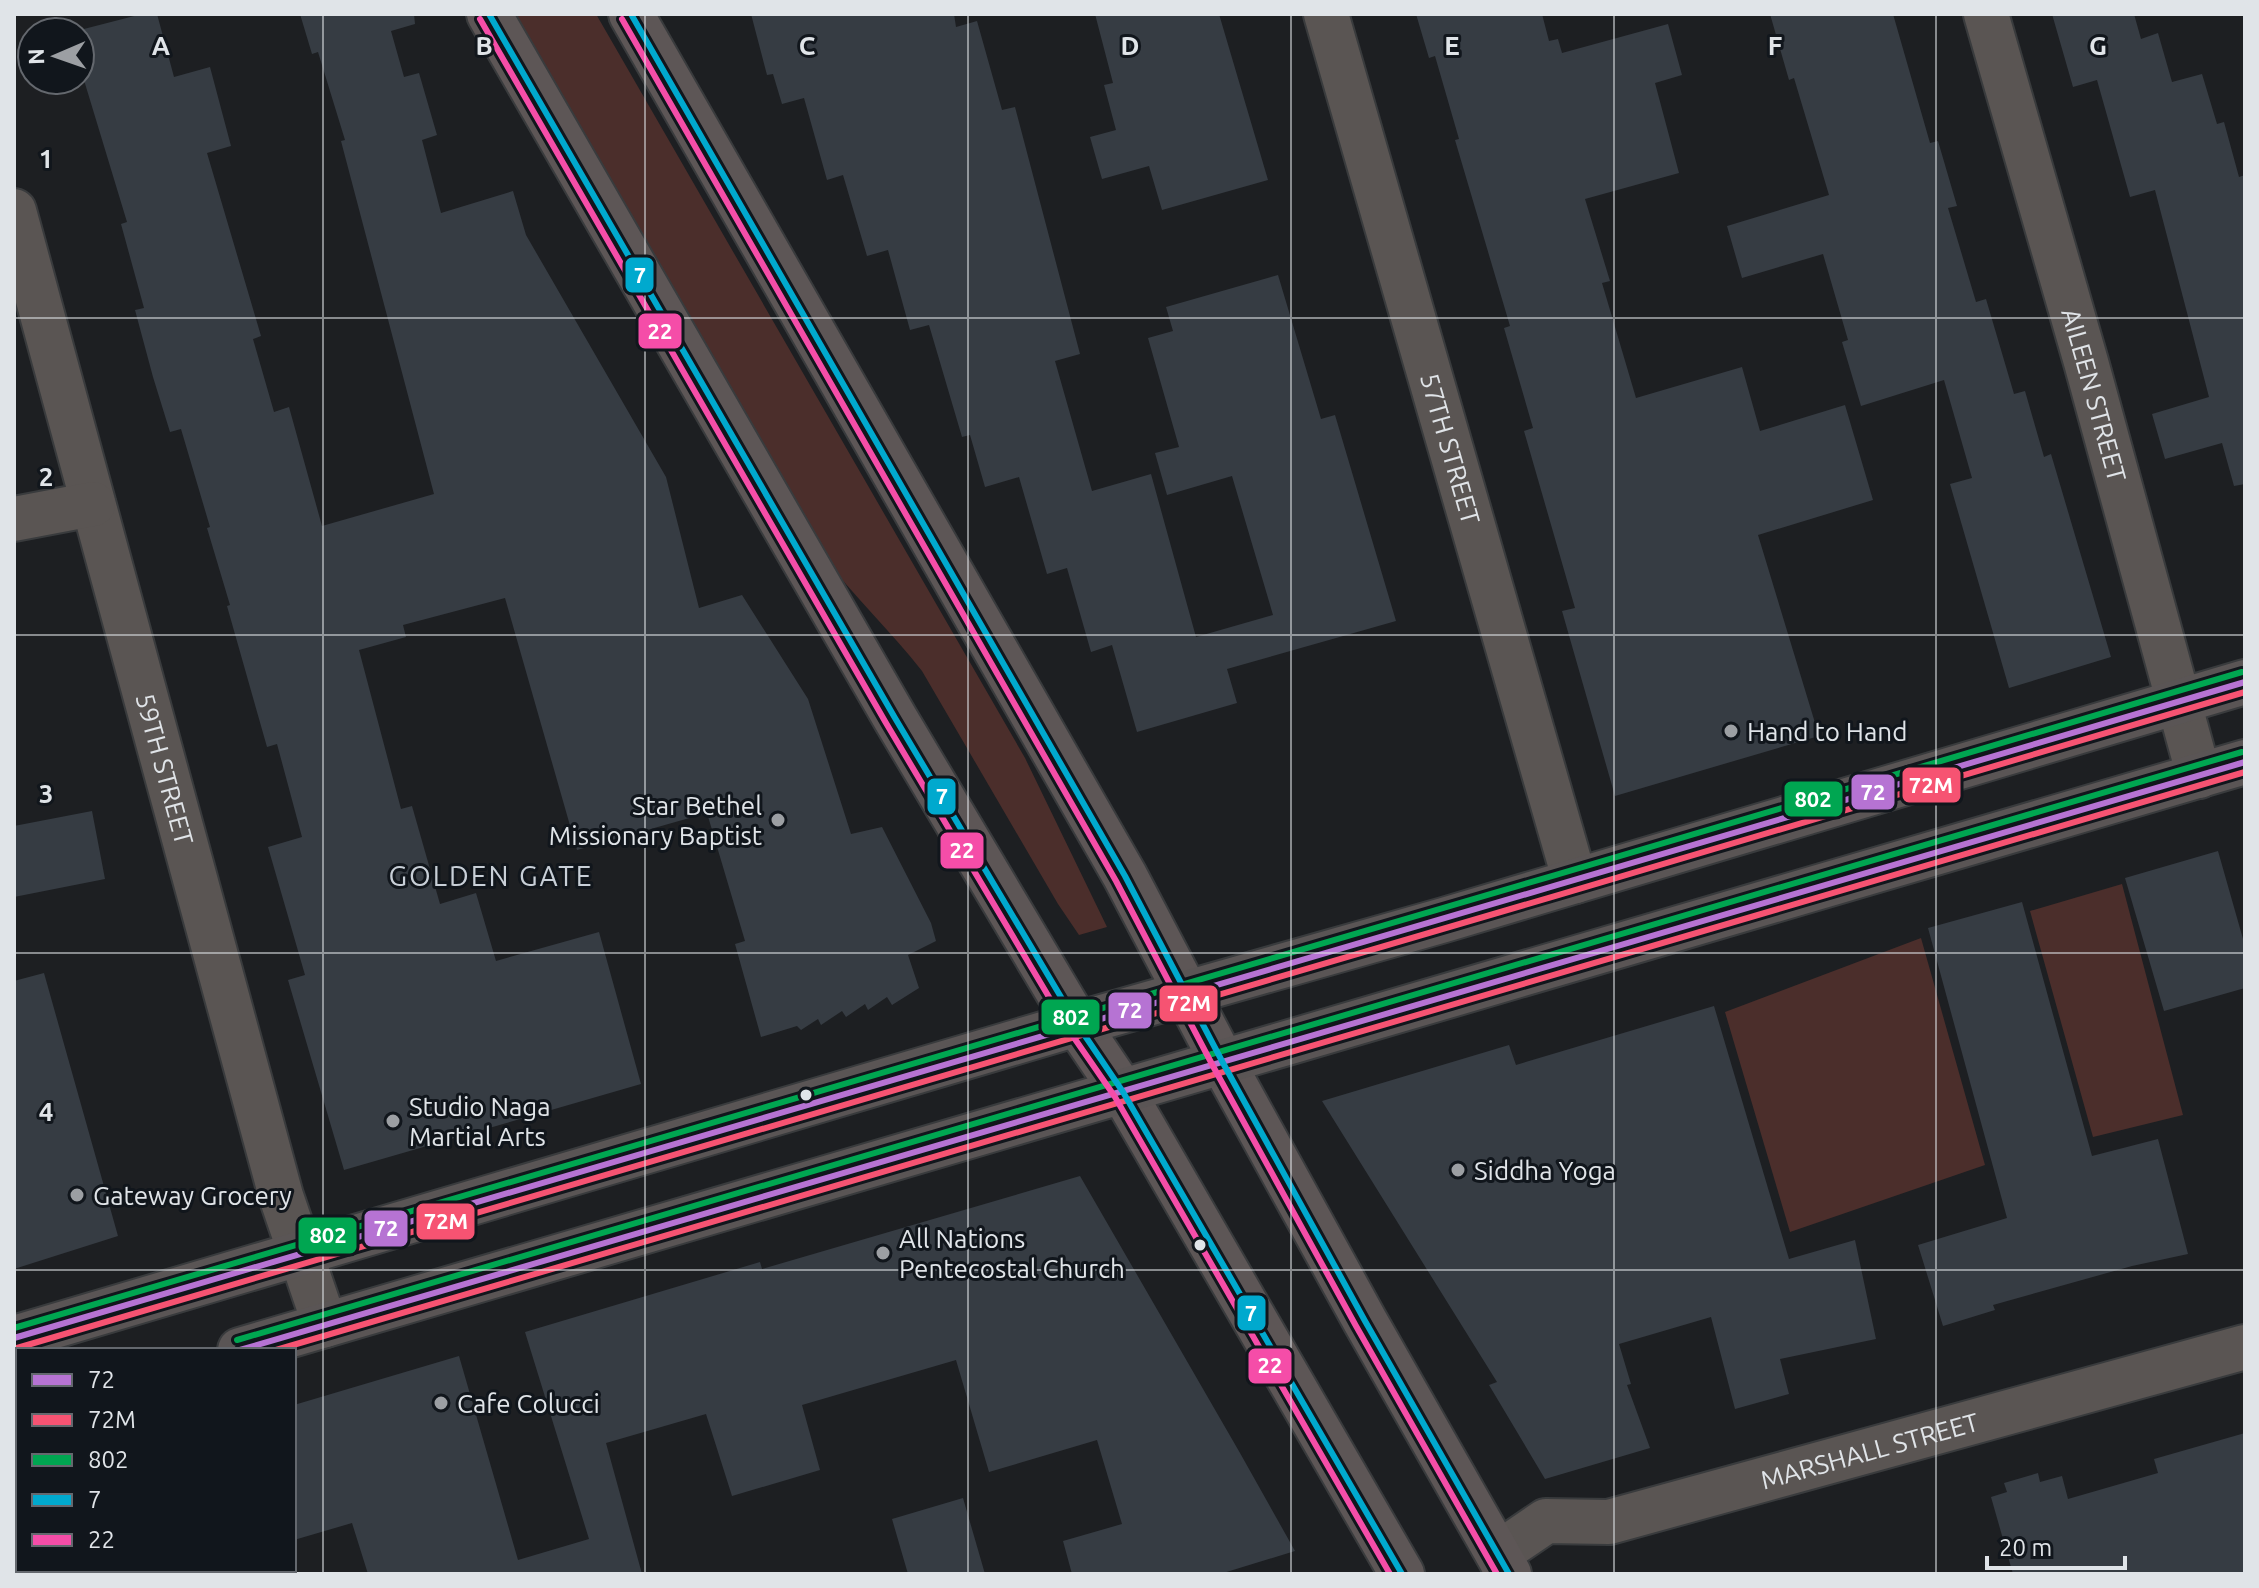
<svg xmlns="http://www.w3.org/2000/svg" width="2259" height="1588" viewBox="0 0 2259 1588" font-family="Ubuntu,sans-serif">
  <rect width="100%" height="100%" fill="#1d1f22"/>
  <path fill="#4b2e2b" d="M511,14H596L1025,758L1107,927L1079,935L1058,904L922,671C891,631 854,597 824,557Z
    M2122,884L2183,1115L2093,1137L2030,911Z
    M1921,938L1985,1165L1790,1232L1725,1012Z"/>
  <path fill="#363c43" d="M142,14H157L174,77L210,67L231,146L207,153L261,336L253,339L274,412L289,407L322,526L434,494L341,141L345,140L318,52L312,54L300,14H414L415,24L391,31L404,77L419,73L437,135L422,140L441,213L513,191L526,235L666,477L699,608L742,595L808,699L851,834L882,827L931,923L936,941L908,955L919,988L892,1005L887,997L868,1010L865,1004L846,1017L842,1011L821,1025L818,1019L801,1030L797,1026L761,1037L735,944L745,941L707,813L577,850L505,598L403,625L406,637L359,650L401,809L412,806L440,904L476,893L496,961L599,932L641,1084L344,1170L288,980L305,975L268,847L302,837L277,744L267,747L227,606L230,605L207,528L210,527L181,429L170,432L153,377L135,310L144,308L121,224L127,222L80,67V30Z
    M751,14H954L956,27L977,21L1002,110L1015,107L1080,354L1055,361L1092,491L1151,474L1196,637L1273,615L1232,476L1167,495L1155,453L1179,447L1148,338L1173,331L1166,307L1278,275L1321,419L1335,415L1396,621L1227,669L1237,703L1137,732L1112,645L1091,652L1067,568L1047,574L1019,477L985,487L970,435L962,437L929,325L910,330L888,250L867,256L843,175L827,180L804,98L782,104L773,74L767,75Z
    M1095,14H1219L1268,180L1162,210L1149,166L1102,179L1090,137L1116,130L1104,85L1113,83Z
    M1416,14H1542L1549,41L1558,39L1562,53L1668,24L1682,75L1655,83L1679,173L1585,199L1610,281L1602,283L1636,398L1742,367L1760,431L1845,405L1873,500L1758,535L1819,736L1615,796L1562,611L1575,608L1524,431L1533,428L1504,328L1510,326L1455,140L1459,139L1435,56L1429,58Z
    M1770,14H1893L1930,143L1938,141L1957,206L1948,208L1976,302L1986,299L2014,394L2025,391L2044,457L2051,454L2111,657L2009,688L1950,484L1972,478L1944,380L1861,406L1842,342L1848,340L1823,254L1742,278L1727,226L1829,195L1794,78L1789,80Z
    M2052,14H2134L2141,39L2158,33L2172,82L2202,74L2217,124L2224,122L2239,177L2245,175V484L2234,486L2222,443L2165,459L2152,414L2209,397L2155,190L2130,197L2097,80L2073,87Z
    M92,811L105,879L14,897V826Z
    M2218,851L2245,946V988L2164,1011L2125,878Z
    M2022,902L2092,1156L2158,1139L2188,1254L2132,1266L1993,1305L1995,1310L1943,1326L1918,1245L2007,1218L1928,928Z
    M44,973L118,1236L14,1269V981Z
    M1714,1006L1789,1259L1855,1240L1876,1339L1780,1359L1789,1394L1735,1409L1711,1317L1619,1344L1631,1384L1627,1385L1650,1448L1545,1479L1489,1385L1497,1382L1322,1101L1509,1045L1516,1065Z
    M1080,1176L1240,1453L1295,1551L1220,1574H1072L1063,1541L1122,1524L1097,1440L989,1472L956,1360L802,1405L820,1470L732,1496L706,1414L606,1443L642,1574H368L352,1523L294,1540V1405L459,1356L518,1560L589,1539L525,1332L760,1262L762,1269Z
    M2245,1433V1574H2013L1991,1497L2007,1492L2004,1483L2038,1473L2040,1482L2062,1476L2068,1499L2158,1473L2154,1459Z
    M963,1498L985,1574H908L892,1519Z"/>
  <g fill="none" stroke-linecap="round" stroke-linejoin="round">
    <defs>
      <g id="minor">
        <path id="s1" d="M1326,14L1575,881"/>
        <path id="s2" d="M1986,14L2086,362L2199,776"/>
        <path id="s3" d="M14,211L281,1196L325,1325"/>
        <path d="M14,519L93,504"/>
        <path id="s4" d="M1499,1553L1546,1521L1609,1522L2245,1347"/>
      </g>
      <path id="secondary" d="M489,14L895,718L1077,1024L1123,1092L1402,1574
        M631,14L1125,876L1223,1063L1365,1321L1509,1574"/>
      <path id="primary" d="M14,1338L1077,1024L1444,920L2245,682
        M240,1350L2245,762
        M14,1418L18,1417"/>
    </defs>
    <use href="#minor" stroke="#393b3d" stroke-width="48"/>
    <use href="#secondary" stroke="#393b3d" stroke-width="48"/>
    <use href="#primary" stroke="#393b3d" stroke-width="48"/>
    <use href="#minor" stroke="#5a5553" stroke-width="44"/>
    <use href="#secondary" stroke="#5d5656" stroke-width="44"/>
    <use href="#primary" stroke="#5a5555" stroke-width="44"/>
    <defs>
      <path id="bus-1" d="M14,1338C757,1118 1502,903 2245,682
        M240,1350L2245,762"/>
      <path id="bus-2" d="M17,1348C759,1128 1503,913 2245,692
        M276,1350L2245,772"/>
      <path id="bus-3" d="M14,1328C756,1108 1500,893 2242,672
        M237,1340L2242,752"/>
      <path id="bus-4" d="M489,14L895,718L1077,1024L1123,1092L1402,1574
        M631,14L1125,876L1223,1063L1365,1321L1509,1574"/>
      <path id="bus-5" d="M480,19L886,723L1068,1029L1115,1097L1390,1574
        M622,19L1116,881L1214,1068L1356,1326L1497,1574"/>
    </defs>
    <use href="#bus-1" stroke="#11161c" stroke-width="12"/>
    <use href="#bus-2" stroke="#11161c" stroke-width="12"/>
    <use href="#bus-3" stroke="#11161c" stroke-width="12"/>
    <use href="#bus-4" stroke="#11161c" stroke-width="12"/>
    <use href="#bus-5" stroke="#11161c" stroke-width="12"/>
    <use href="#bus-1" stroke="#b673d3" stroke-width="6"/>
    <use href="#bus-2" stroke="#f65372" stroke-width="6"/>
    <use href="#bus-3" stroke="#00a651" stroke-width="6"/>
    <use href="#bus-4" stroke="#00a9ce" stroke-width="6"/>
    <use href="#bus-5" stroke="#f54da8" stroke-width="6"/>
  </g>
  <path fill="none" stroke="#e0e4e8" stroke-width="2" stroke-opacity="0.55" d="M323,14V1574M645,14V1574M968,14V1574M1291,14V1574M1614,14V1574M1936,14V1574M14,318H2245M14,635H2245M14,953H2245M14,1270H2245"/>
  <g fill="#9c9fa3" stroke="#11161c" stroke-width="3">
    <circle cx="1731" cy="731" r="8"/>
    <circle cx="778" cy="820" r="8"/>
    <circle cx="393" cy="1121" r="8"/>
    <circle cx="1458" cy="1170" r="8"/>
    <circle cx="77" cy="1195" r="8"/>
    <circle cx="883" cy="1253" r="8"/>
    <circle cx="441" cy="1403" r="8"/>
  </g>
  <g fill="#e0e4e8" stroke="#11161c" stroke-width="3">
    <circle cx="806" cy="1095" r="7"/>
    <circle cx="1200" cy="1245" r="7"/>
  </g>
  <g text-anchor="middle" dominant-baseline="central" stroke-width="6" stroke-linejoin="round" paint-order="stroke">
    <g font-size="26" fill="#e0e4e8" stroke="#11161c">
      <text stroke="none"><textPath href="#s2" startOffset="396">AILEEN STREET</textPath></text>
      <text stroke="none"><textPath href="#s1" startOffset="452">57TH STREET</textPath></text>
      <text stroke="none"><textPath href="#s3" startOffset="578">59TH STREET</textPath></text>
      <text stroke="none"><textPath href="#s4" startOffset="390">MARSHALL STREET</textPath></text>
    </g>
    <g font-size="26" fill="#e0e4e8" stroke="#11161c" text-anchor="start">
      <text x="1747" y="731">Hand to Hand</text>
      <text x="762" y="805" text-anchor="end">Star Bethel<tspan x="762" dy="30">Missionary Baptist</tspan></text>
      <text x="409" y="1106">Studio Naga<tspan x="409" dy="30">Martial Arts</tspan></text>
      <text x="1474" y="1170">Siddha Yoga</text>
      <text x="93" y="1195">Gateway Grocery</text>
      <text x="899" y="1238">All Nations<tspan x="899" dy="30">Pentecostal Church</tspan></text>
      <text x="457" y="1403">Cafe Colucci</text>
    </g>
    <g font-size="28" letter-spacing="2" fill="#c8cfd7" stroke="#11161c">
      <text x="491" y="875">GOLDEN GATE</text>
    </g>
  </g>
  <g font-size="26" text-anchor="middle" font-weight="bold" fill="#e0e4e8" stroke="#11161c" stroke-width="6" stroke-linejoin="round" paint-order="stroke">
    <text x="161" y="55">A</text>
    <text x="484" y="55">B</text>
    <text x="807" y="55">C</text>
    <text x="1130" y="55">D</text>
    <text x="1452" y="55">E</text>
    <text x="1775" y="55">F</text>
    <text x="2098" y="55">G</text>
    <text x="46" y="168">1</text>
    <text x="46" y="486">2</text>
    <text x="46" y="803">3</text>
    <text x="46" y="1121">4</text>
  </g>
  <g stroke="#11161c" stroke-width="3">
    <rect x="624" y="256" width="31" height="38" rx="8" fill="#00a9ce"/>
    <rect x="637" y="312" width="46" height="38" rx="8" fill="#f54da8"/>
    <rect x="1901" y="766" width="61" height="38" rx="8" fill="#f65372"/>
    <rect x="1850" y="773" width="46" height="38" rx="8" fill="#b673d3"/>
    <rect x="926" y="777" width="31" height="39" rx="8" fill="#00a9ce"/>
    <rect x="1783" y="780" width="61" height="38" rx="8" fill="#00a651"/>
    <rect x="939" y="831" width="46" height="39" rx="8" fill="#f54da8"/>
    <rect x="1158" y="984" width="61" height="39" rx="8" fill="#f65372"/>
    <rect x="1107" y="991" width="46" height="39" rx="8" fill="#b673d3"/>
    <rect x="1040" y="998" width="61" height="38" rx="8" fill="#00a651"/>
    <rect x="415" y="1202" width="61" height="39" rx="8" fill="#f65372"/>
    <rect x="363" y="1209" width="46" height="39" rx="8" fill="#b673d3"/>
    <rect x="297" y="1216" width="61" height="39" rx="8" fill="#00a651"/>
    <rect x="1236" y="1294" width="31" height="38" rx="8" fill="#00a9ce"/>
    <rect x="1247" y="1347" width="46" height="38" rx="8" fill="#f54da8"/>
  </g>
  <g font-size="22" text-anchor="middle" font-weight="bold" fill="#fff">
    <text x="640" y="283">7</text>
    <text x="660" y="339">22</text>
    <text x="1931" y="793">72M</text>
    <text x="1873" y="800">72</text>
    <text x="942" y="804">7</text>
    <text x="1813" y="807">802</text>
    <text x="962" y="858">22</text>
    <text x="1189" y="1011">72M</text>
    <text x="1130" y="1018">72</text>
    <text x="1071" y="1025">802</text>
    <text x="446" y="1229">72M</text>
    <text x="386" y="1236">72</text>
    <text x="328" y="1243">802</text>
    <text x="1251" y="1321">7</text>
    <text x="1270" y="1373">22</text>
  </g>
  <rect width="2259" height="1588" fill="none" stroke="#e0e4e8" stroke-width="32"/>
  <rect x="16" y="1348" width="280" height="224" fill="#11161c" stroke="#64686e" stroke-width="2"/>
  <rect x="32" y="1374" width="40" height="12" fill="#b673d3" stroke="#64686e" stroke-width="2"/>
  <text x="88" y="1388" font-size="24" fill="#e0e4e8">72</text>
  <rect x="32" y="1414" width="40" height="12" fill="#f65372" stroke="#64686e" stroke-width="2"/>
  <text x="88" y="1428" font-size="24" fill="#e0e4e8">72M</text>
  <rect x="32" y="1454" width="40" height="12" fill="#00a651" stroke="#64686e" stroke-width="2"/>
  <text x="88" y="1468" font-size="24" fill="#e0e4e8">802</text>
  <rect x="32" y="1494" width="40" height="12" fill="#00a9ce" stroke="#64686e" stroke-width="2"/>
  <text x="88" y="1508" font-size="24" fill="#e0e4e8">7</text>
  <rect x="32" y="1534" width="40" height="12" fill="#f54da8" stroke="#64686e" stroke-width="2"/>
  <text x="88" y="1548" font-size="24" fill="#e0e4e8">22</text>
  <g transform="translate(56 56) rotate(268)"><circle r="38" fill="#11161c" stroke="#64686e" stroke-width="2"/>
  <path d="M0-6L14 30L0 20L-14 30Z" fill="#9c9fa3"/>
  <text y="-12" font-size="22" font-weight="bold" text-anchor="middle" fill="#e0e4e8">N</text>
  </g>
  <path d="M1987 1556v12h138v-12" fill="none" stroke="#e0e4e8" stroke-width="4"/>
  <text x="1999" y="1556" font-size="24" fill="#e0e4e8" stroke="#11161c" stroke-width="6" paint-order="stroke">20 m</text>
</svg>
